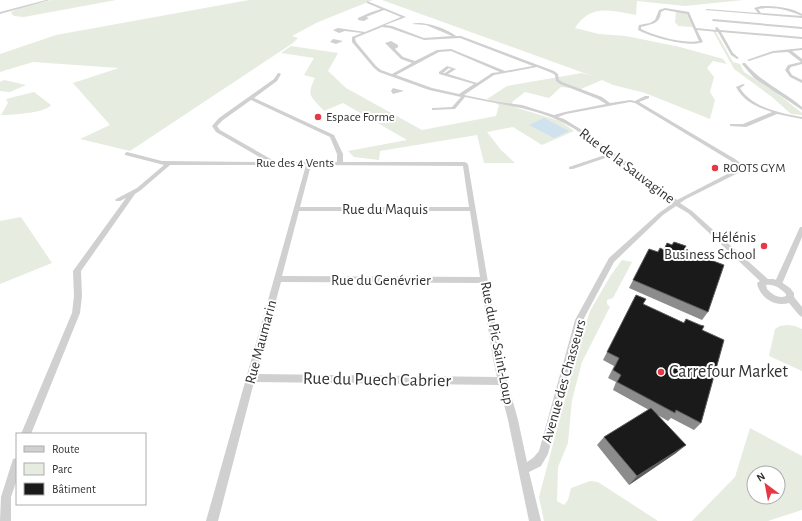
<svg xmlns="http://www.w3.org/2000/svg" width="802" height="521" viewBox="0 0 802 521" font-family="'Alegreya Sans',sans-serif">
  <rect width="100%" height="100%" fill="#fff"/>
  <path fill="#e6ecdf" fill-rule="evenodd" d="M52,0H116L24,17L14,16L12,14L11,12L22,7Z
    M249,0H373L316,23L292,36L298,38L293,43L130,151L80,139L110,125L73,83L119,68L33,62L0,72V54L56,35Z
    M382,0H743L685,6L637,1L636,15C612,11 591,3 575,28L599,34L626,36L680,47L723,59L727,64L713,61L707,68L714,77L710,92L715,100L710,119L645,93L613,85L602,80L581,89L561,87L549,98L525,92L512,102L514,107L560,121L574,131L542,145L513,127L487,132L501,150L515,163H484L477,135L380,151L379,160L354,157L348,151L407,140L343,103L324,111C311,96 306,97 315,78L304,75L314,58L281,53L291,46L338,53L328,71L346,88L422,130L496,116L499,105L487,99L507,86L582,73L595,77Z
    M676,11L686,13L693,27L678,26L677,24L675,23Z
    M713,31L716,32L733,62L740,64L744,72L774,91L802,113V115L791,114L772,97L734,69Z
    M4,80L26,85L10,92L0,91V82Z
    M34,92L51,105C45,113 17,114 7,115H1L8,103L6,99Z
    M21,217L52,263L0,284V221Z
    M622,260L632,262L613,298L607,300V304L610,307L582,362L572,400L568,443L558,467L557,501L564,505L568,500L571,488L590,481L598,482L658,521H544L539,497L576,357L590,311L611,275Z
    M787,325L795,326L802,329V371L769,356L775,329L780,326Z
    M750,428L802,456V510L768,521H692L735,477ZM754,473H778V497H754Z"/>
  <path fill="#cfe2ee" d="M544,118L569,131L554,138L529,125Z"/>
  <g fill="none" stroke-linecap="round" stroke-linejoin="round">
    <path fill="#d0d0d0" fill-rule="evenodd" d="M46,0H50L0,14V12Z
      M367,1L406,17L385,25L392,26L424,38L452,36L426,25L412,24C422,20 448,29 456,36H461L554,71L558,74L559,80L562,82L602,97L610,103L630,100L635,101L645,96H649V98L639,102L735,159L739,162L743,170L742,171L686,199L680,203L692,211L769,280L770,282L769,284H763L688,213L676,206L663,215L614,262L582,322L548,454L541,466L529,472L541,521H529L508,420L499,385L254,382L218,521H206L306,165H170L141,190L135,194L81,271L82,296L80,313L31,434H21L72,313L74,296L73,271L126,198L120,201H116L115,200L116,199L137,188L164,165L125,155V153L127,152L162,161L268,162L216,132L212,126L219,118L274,79L278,73H279L281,74L277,81L254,98L334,135L343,154V162H465L468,164L501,359L518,420L527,462L533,458L539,451L575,320L609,258L659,213L673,203L666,196L611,156L573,169H569V167L608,154C593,142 577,129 560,121C530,107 497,104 465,97L455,109L432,110V108H434L452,107L461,97L429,90L379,72L374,68L352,42V37L362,33L345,31L339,33L333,30L338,28L365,32L401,17L384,10L366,17L369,18L364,21L358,20V18L369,13L381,9L367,3ZM382,27L390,28L424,40L460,38L533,66L505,71L451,49L437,50L415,61L403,57L395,49L398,47V45L391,41L385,43L401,59L412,63L392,74L381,70L376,66L356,42L355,38ZM451,51L500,72L492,73L477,83L448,74L456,69L447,66L439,72V74L474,84L459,94L432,88L396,75L439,52ZM537,67L552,73L555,75L556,81L560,84L598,99L606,104L565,112L554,115L522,105L498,102L464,95L494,75ZM449,68L451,69L445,73H443ZM251,100L330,137L337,154V162H276L220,130L217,126L223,120ZM630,102L635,103L731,161L735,164L737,169L677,200L670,194L587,133L564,119L558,117L566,114ZM311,165L463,166L469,207H300ZM299,211H470L480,277L282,276ZM281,282L481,283L493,359L497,377L256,374Z
      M761,6C775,6 790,7 802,14V16C788,10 774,6 758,9L761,13L802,16V18L705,10L707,9L758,13L754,8Z
      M665,8L689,12L696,28L716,30L715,28L717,27L720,30L802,37V39L721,32L733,53L739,58L737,59L731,55L718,32L697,30L703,42C689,48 651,37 638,30L639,25L650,23L655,20L659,10ZM665,10L687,14L699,41C683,44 655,36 641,29V27C652,24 660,24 661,12Z
      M713,19L802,27V29L712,21Z
      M333,39L343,41L336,44L330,42Z
      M802,48V50L792,51L802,59V64L791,67L789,70L792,75L802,80V83L790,77L785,70L788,65L801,62L788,52L773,53L749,61L747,60L773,51Z
      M743,63H745C761,82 783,91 802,107V110L754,78L742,64Z
      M743,84L745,85L740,88C752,108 781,113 802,117V119L777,114L746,127L730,126V124H743L772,112C757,107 744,102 736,87Z
      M393,88L404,91L393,94L391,91Z
      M800,227H802V237L782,284L781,286H775L774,284Z
      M17,458V479L11,497V521H0L1,497L13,459Z"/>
    <path fill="#d0d0d0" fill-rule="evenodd" d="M765,279H773L780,281L790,288L794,293V297L802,307V317L799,315L789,303C774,307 761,298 757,284L758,282ZM766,285C774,284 780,288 786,294V296C778,299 772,294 767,289Z"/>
  </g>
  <path fill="#8c8c8c" d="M674,242L684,250L708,312L702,320L629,288L649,249L658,252L663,250L667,243L672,245Z
    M636,295L643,304L684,323L686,319L702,330L701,423L694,430L671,418L668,421L656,414L686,445L676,453L629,485L597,445L604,437L649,410L613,390L616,382L608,378L614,366L603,360Z"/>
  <path fill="#5f5f5f" d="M686,445L676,453L629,485L637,476Z"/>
  <path fill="#1a1a1a" stroke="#5f5f5f" d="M674,242L686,246L684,250L724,265L708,312L633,280L649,249L658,252L660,248L664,250L667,243L672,245Z
    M636,295L646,299L643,304L684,323L686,319L700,325L704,326L702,330L724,340L701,423L676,410L675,413L617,382L621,375L613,370L619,358L607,352Z
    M651,408L686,445L637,476L604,437Z"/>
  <g fill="#e63946" stroke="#fff" stroke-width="1.5">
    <circle cx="318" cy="117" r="4"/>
    <circle cx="715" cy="168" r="4"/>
    <circle cx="764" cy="246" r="4"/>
    <circle cx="661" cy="372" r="4"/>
  </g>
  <g text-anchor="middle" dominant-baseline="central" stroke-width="4" stroke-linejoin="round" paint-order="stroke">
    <g font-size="13" fill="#333" stroke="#fff" text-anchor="start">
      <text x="326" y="117">Espace Forme</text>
      <text x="723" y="168">ROOTS GYM</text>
    </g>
    <g font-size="13" fill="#333" stroke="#fff">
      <text x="295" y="163">Rue des 4 Vents</text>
    </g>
    <g font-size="15" fill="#333" stroke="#fff">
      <text transform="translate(627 166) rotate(37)">Rue de la Sauvagine</text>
      <text x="385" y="209">Rue du Maquis</text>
      <text x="381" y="280">Rue du Genévrier</text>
      <text transform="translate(261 342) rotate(-75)">Rue Maumarin</text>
      <text transform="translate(497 343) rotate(79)">Rue du Pic Saint-Loup</text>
      <text transform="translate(564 381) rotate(-74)">Avenue des Chasseurs</text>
    </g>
    <g font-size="15" fill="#333" stroke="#fff" text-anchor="end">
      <text x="756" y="237">Hélénis<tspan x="756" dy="17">Business School</tspan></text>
    </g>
    <g font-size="18" fill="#333" stroke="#fff" text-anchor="start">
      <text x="669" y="372">Carrefour Market</text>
    </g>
    <g font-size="18" fill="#333" stroke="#fff">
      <text transform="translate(377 380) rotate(1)">Rue du Puech Cabrier</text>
    </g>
  </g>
  <rect x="16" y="433" width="130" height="72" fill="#ffffff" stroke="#adadad"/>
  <rect x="24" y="446" width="20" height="6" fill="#d0d0d0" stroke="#adadad"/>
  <text x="52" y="453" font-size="12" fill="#333333">Route</text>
  <rect x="24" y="463" width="20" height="12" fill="#e6ecdf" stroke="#adadad"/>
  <text x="52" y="473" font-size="12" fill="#333333">Parc</text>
  <rect x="24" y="483" width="20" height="12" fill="#1a1a1a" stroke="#adadad"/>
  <text x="52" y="493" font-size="12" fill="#333333">Bâtiment</text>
  <g transform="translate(766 485) rotate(328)"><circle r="19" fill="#ffffff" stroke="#adadad"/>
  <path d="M0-3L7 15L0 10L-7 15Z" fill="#e63946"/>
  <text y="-6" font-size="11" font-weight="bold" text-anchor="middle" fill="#333333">N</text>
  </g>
</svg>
